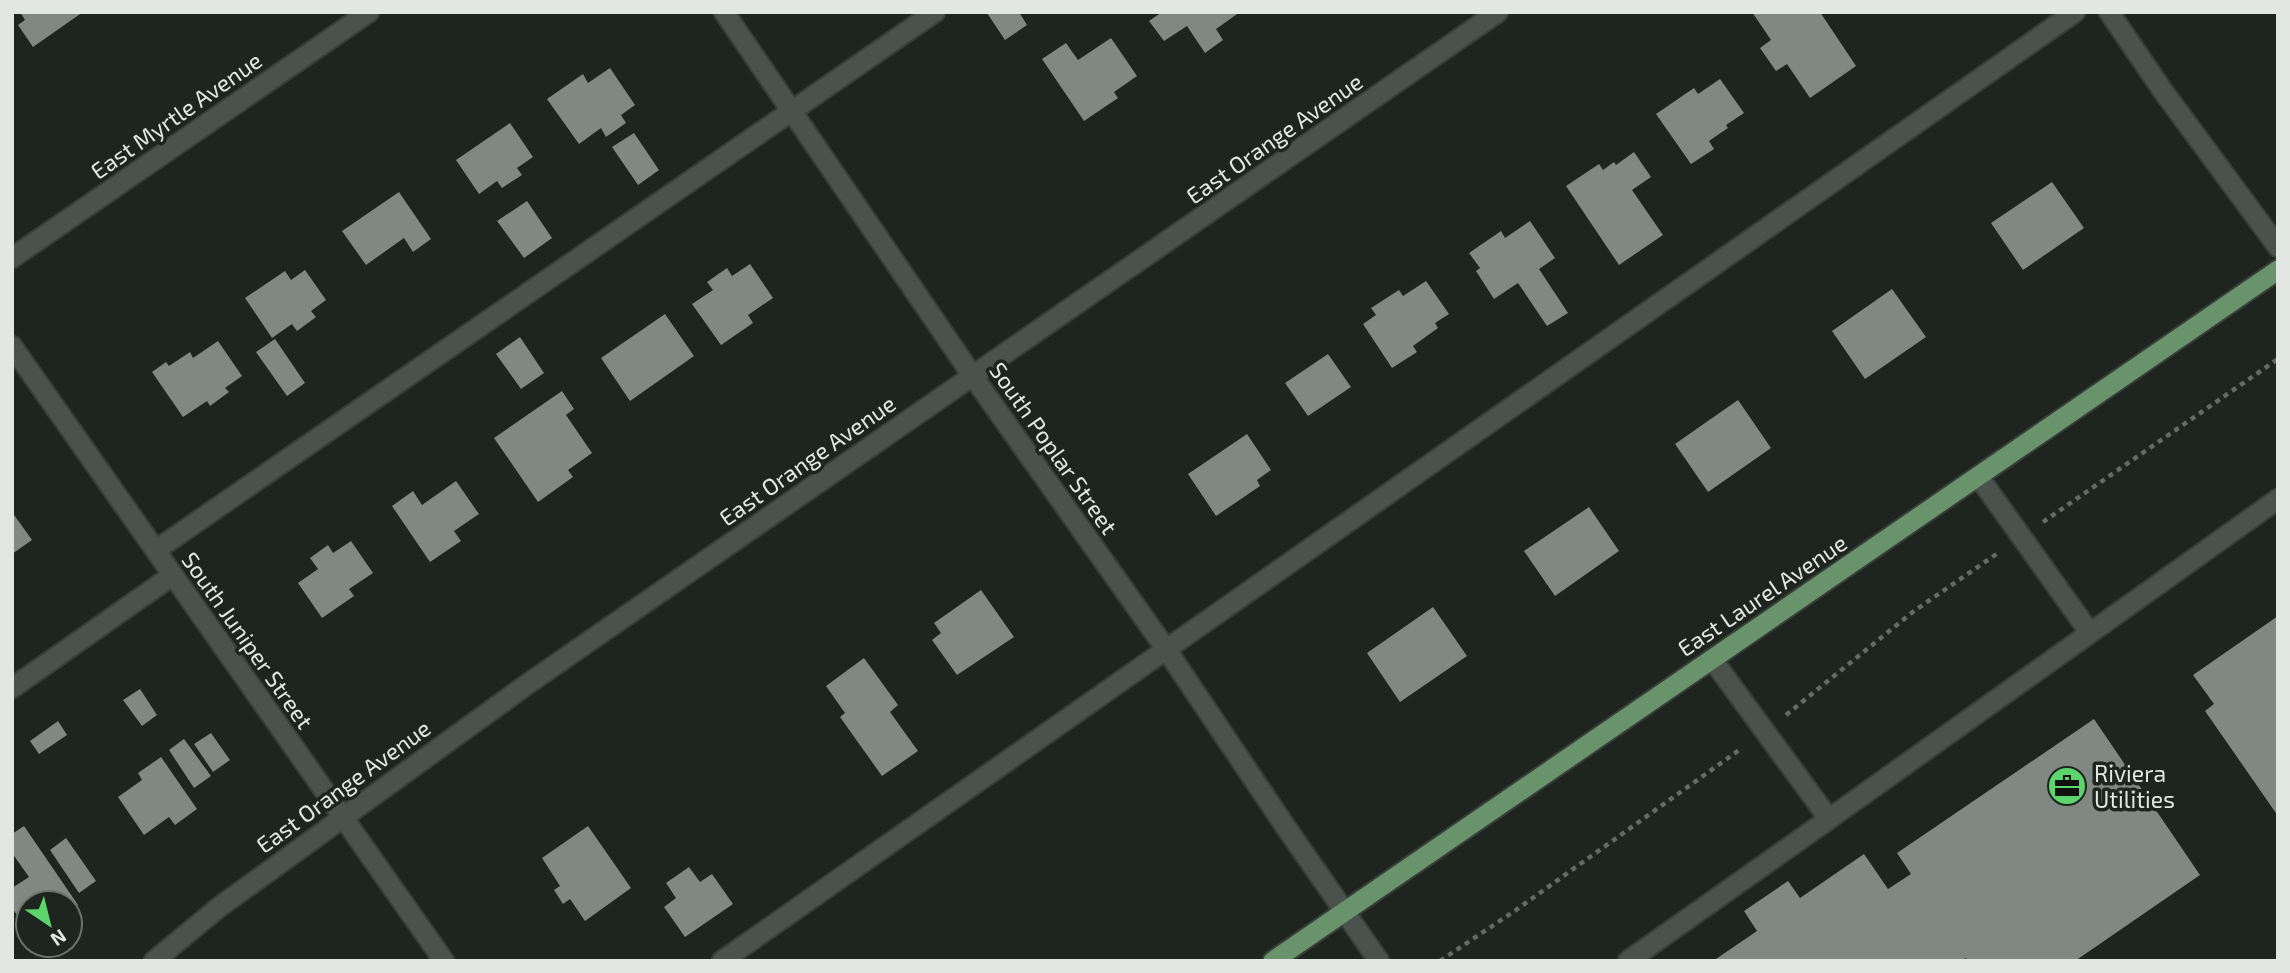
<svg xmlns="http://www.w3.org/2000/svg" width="2290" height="973" viewBox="0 0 2290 973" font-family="'Exo 2',sans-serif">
  <rect width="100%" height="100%" fill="#1e241e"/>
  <path fill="#808881" d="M20,12H83L33,47L18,25L25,20Z
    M989,12H1019L1027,25L1005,40L987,13Z
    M1162,12H1240L1216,29L1223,40L1205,53L1187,26L1164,41L1149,21Z
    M1752,12H1820L1856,66L1810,98L1787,64L1776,71L1760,48L1771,40Z
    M1111,38L1137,76L1114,92L1118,98L1084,121L1042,59L1066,43L1078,60Z
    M610,68L635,105L621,115L626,123L606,137L601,128L579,144L547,99L583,74L588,83Z
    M1720,79L1744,113L1726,125L1728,128L1709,141L1714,149L1691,164L1656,114L1694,88L1698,94Z
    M510,123L533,157L517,168L522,175L502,188L497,181L479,194L456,160Z
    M634,133L659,170L638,185L612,147Z
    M1634,152L1651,177L1632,190L1663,235L1619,265L1566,186L1599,164L1603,170L1614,162L1616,165Z
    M2052,182L2084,228L2023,270L1991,223Z
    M399,192L431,239L413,252L404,238L366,265L342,231Z
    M527,201L552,238L524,258L497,221Z
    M1530,221L1555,258L1539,269L1568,313L1547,326L1518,283L1494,299L1476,271L1480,268L1469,253L1501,231L1505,238Z
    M750,264L773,298L748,315L753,323L721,345L692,304L713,290L707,282L727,268L732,276Z
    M305,270L326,300L311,311L316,317L297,331L292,324L272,338L245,298L285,271L291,280Z
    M1426,281L1449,314L1435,323L1438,328L1413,346L1417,352L1392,368L1363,324L1376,315L1371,308L1399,290L1403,296Z
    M1892,289L1926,337L1865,379L1832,331Z
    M665,314L694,356L630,401L601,358Z
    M520,337L544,373L521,389L496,354Z
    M275,339L305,383L287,396L256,352Z
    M218,341L242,376L225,388L229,392L210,406L207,401L183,417L152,372L166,362L169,366L190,352L193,358Z
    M1328,354L1351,387L1308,416L1285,383Z
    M562,391L574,409L566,415L592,453L568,470L573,477L538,502L494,438Z
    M1738,400L1771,448L1708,492L1675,444Z
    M1247,434L1271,470L1257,480L1260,486L1216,516L1188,474Z
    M456,481L479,514L454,531L461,541L430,562L392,506L413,491L422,505Z
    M1589,507L1619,551L1555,596L1524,551Z
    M12,512L32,540L12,554Z
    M351,541L373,573L349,589L354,596L322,618L298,583L318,569L310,558L328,545L333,553Z
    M981,590L1014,637L957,675L932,640L941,633L934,623Z
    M1433,607L1467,656L1400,702L1367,653Z
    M2278,616V816L2205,711L2214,704L2193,675Z
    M864,658L898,705L890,712L918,751L882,776L840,717L845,713L826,686Z
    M140,689L157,715L142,726L123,700Z
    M2094,719L2200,875L2075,961H1968L1966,958L1961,961H1713L1757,931L1744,911L1788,881L1800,898L1864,854L1888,889L1911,874L1897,853Z
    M58,721L67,735L39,754L30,741Z
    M211,733L230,760L213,772L194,744Z
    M184,739L211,776L194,788L169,750Z
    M161,757L197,809L175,825L169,817L144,835L118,797L142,780L138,773Z
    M24,826L78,905L70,911V903H28V931L12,908V888L29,877L12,853V834Z
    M588,826L631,888L585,921L570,899L563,904L554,890L560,886L542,858Z
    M66,838L96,881L79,893L50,850Z
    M689,867L700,882L712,874L733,904L685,937L664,907L676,898L666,883Z"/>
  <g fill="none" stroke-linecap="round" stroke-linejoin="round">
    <defs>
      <path id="service" d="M156,550L935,12
        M12,688L173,575
        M722,961L2075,12"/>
      <path id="minor" d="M724,12L972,375L1166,649L1285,826L1379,961
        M2109,12L2163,91L2278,247
        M12,258L369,12
        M1978,476L2090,633
        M1829,819L2278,499
        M154,961L218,908L529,683L1498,12
        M1628,961L1829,819L1712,659"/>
      <path id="tertiary" d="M12,346L444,961"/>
      <path id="primary" d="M1273,961L2278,270"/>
    </defs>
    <use href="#service" stroke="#383e38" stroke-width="23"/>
    <use href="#minor" stroke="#383e38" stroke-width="23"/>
    <use href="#tertiary" stroke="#383e38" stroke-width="23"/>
    <use href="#primary" stroke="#383e38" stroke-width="23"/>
    <path stroke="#656a65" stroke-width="4.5" stroke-dasharray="5 5" stroke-linecap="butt" d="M2043,522L2278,359
      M1786,715L1914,611L1998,553
      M1440,961L1516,910L1742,748"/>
    <use href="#service" stroke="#4b524b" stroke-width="19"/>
    <use href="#minor" stroke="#4b524b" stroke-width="19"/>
    <use href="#tertiary" stroke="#4b524b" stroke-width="19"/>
    <use href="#primary" stroke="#68936b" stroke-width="19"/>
  </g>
  <defs>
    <symbol id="office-disc" viewBox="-11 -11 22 22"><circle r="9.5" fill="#5cd56d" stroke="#1e241e"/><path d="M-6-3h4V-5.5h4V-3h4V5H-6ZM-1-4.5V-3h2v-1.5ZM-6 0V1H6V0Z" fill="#111"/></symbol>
  </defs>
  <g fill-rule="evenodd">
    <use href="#office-disc" x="2045" y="764" width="44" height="44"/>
  </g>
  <g text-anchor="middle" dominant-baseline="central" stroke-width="7" stroke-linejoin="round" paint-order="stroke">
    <g font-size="23" fill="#e2e7e3" stroke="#1e241e">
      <text transform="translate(176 115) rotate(-35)">East Myrtle Avenue</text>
      <text transform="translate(1274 138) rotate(-35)">East Orange Avenue</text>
      <text transform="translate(1054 448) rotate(55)">South Poplar Street</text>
      <text transform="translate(807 460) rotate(-35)">East Orange Avenue</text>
      <text transform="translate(1762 595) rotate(-34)">East Laurel Avenue</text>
      <text transform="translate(248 640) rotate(55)">South Juniper Street</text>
      <text transform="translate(343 786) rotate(-36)">East Orange Avenue</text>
    </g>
    <g font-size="23" fill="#e2e7e3" stroke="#1e241e" text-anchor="start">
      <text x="2094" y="773">Riviera<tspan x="2094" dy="26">Utilities</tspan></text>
    </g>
  </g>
  <rect width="2290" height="973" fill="none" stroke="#e2e7e3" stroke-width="28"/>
  <g transform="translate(49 924) rotate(145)"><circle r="33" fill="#1e241e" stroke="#6c726d" stroke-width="2"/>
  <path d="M0-5L12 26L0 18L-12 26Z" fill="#5cd56d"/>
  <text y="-10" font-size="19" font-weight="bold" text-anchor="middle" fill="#e2e7e3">N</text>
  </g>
</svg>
